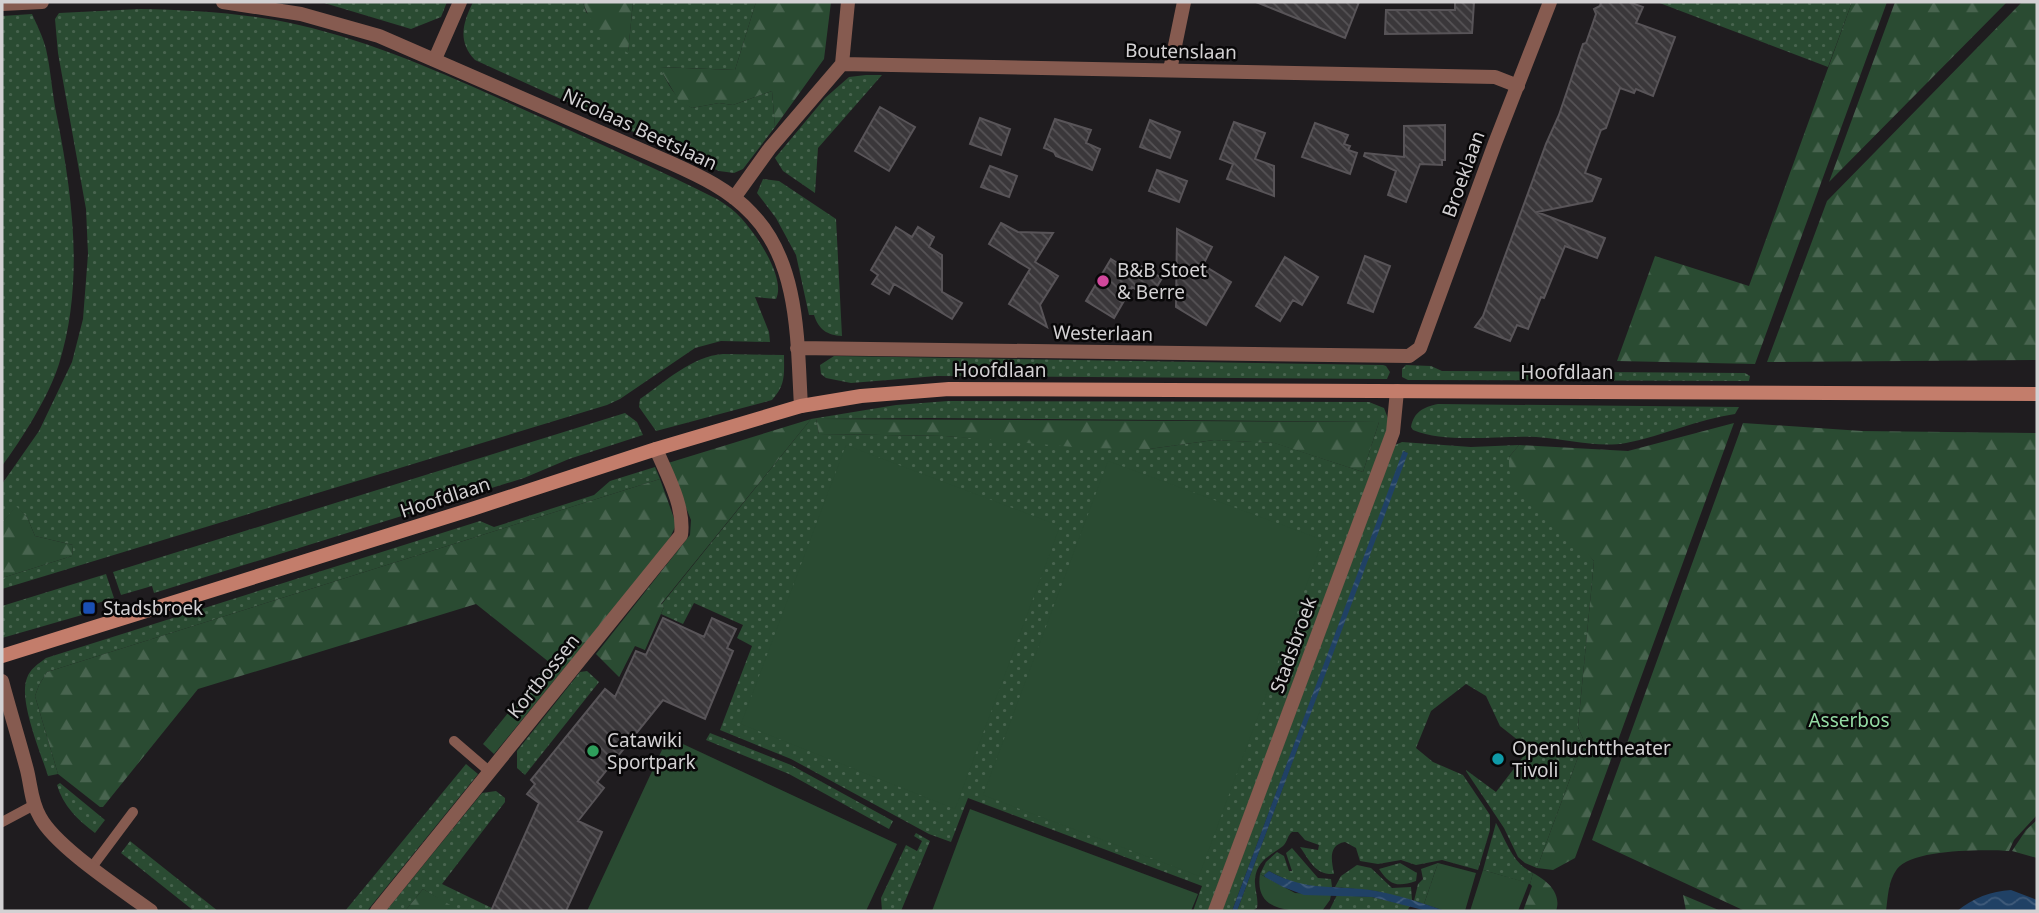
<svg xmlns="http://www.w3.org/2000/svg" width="2039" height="913" viewBox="0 0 2039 913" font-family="'Noto Sans',sans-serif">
  <defs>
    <pattern id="grass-dots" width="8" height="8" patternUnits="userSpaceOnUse" patternTransform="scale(1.75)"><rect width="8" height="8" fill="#2a4b32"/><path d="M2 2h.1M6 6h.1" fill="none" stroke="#48644f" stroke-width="1.8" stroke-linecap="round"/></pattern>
    <pattern id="forest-firs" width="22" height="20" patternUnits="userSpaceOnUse" patternTransform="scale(1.75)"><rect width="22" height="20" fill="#2a4b32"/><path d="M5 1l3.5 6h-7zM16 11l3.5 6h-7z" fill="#48644f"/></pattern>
    <pattern id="water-waves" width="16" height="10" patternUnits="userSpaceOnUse" patternTransform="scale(1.75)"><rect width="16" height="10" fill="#204165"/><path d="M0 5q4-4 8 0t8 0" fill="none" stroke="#405b7a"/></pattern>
    <pattern id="building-back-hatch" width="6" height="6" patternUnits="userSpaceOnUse" patternTransform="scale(1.75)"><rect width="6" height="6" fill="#3a373a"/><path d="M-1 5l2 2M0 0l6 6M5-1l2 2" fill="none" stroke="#565356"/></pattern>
  </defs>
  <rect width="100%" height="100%" fill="#1f1c1f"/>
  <path fill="url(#grass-dots)" fill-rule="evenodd" d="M321,2H447L441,17L411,29Z
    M473,2H583L586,12L628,52L633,2H756L735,70L660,67C668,85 675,98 692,108L719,103L733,105L772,91L775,127L743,169L734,173L719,171L475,60C457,41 463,23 473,2Z
    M1657,2H1852L1828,67Z
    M140,9C193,10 246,13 299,25C382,44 460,81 538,116C598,143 658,169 717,199C723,203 730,207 735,212C752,227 787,277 776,299L755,297L769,332L770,342L721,341L695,348L620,399L607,405L2,589V578L72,556L73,545L35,536L27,517L16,507L2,523V484L39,431L72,362L83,319L88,254L86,209L58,53L55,19L59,13Z
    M32,14C37,25 43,37 46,49C51,71 52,94 57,117C73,198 84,284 59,364C49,396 22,439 2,466V16Z
    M866,75H882L818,148L815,193L783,171L775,158L825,98L849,77Z
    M763,179L779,181L836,219L842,336C827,335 819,330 814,315H809L796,255L776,218L757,193Z
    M723,354L784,355C784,374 786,385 772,400L656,431L639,407L640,399C665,382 692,356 723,354Z
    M834,356L1383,365L1386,366L1390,372L1387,379L937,376L851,383L826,378L821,374L820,365Z
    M1406,365L1431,366L1442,371L1745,373L1750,376L1749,381L1408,380L1402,377V369Z
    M948,401L1369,402L1384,408L1389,421L1388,427L1208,911H1193L1202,886L968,798L951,842L929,834L791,759L720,730L752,646L737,638L743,625L694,603L683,624L661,614L664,607L661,605L811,419L896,405ZM928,418L1379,422L1363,472L1275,443L1214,440L1149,449L945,436L819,434L816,419Z
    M1438,404L1739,407L1735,414C1698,419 1663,436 1626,443C1598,448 1565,439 1536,437C1498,435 1447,444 1413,430L1411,427C1414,412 1423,407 1438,404Z
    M625,413L637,422L643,435L569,459L524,478L154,593L152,586L121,595L113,572Z
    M1402,442L1471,447L1519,445L1509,457L1594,561L1578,727L1584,741L1537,868L1525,863L1518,857L1504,828L1466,771V770L1496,792L1529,749L1500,726L1486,696L1466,684L1431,711L1416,748L1433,762L1463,775L1490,815V830L1478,870L1442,860L1416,865L1401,860L1378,864L1360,861L1356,848L1345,842C1327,845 1332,862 1334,874C1315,875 1310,861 1300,847L1318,850L1319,845L1305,840L1298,832H1292C1287,836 1288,841 1283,846C1270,856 1257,860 1255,879C1254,889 1259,898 1257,908L1252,911H1237L1407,453L1404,451L1232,911H1222L1395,445Z
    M655,467L660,479L47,672L39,685L35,696L58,774L48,776C41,753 18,700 27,678C30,669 38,664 46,658L480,521L494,527L594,495L610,481Z
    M106,574L114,598L88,606L89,613L2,638V606Z
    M587,671L599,682L525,775L517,768V751L580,672Z
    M710,733L791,765L893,821L889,829L789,774L706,740Z
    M466,764L478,774L367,911H345Z
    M60,783L105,820L95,833C78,820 63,806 57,785Z
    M496,791L505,798V802L442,884L498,911H458L423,889L405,911H386L482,793Z
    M1496,823C1507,842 1512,863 1533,873L1530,884L1483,870Z
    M916,833L930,841L901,911H882L881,898L906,845L917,851L922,841L914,836Z
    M130,841L218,911H194L121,853Z
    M1292,848L1318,878L1331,879L1332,887C1309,889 1289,882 1269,871L1264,876L1260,874L1266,862L1277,852L1284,856L1289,871H1292L1286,853Z
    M1400,863L1417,873L1416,881C1398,887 1390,886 1379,869Z
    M1438,863L1424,904L1414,901L1418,884L1423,879L1421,869Z
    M1357,865L1371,868L1392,888L1411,887L1412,900L1375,891L1335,887L1341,876Z
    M1337,895L1372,897L1410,906L1407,911H1329Z"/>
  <path fill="url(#forest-firs)" d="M583,2H633L628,53C606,40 591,27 583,2Z
    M756,2H831L824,59L775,127L772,91L733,105L719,103L692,108L679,101L659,67L735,70Z
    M1852,2H1887L1755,364L1617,361L1655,256L1749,286Z
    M1895,2H2007L1829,182Z
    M2022,2H2037V360L1767,362L1827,201Z
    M811,419L661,604L664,607L645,650L635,646L619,677L596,654L690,535L691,520L668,463Z
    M816,419L1379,422L1363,472L1274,443L1214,440L1149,449L1085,448L945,436L819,434Z
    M1734,423L1575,858L1553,870L1537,868L1584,741L1578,727L1594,561C1575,538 1516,500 1510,474C1509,469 1509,463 1509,457L1519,445L1628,451Z
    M1743,423L1862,431L2037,433V815L2014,840L2009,851C1985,849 1911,849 1897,869C1888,881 1888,897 1886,911H1745L1592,840Z
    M660,479L675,521V527L668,542L494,754L483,744L549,662L476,604L198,689L103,807H100L58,774L35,696L39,685L47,672Z
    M16,506L27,517L35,536L73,545L72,556L2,578V523Z
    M2037,820V858L2012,851L2026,830Z
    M1533,873C1548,881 1562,894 1556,911H1523L1532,886L1530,884Z
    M423,889L457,909L458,911H405Z
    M1683,895L1721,911H1686Z"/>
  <path fill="#2a4b32" d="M846,445L1060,526L955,809L741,724Z
    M1108,461L1323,540L1199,876L983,795Z
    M668,737L897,844L866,911H587Z
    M970,809L1198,894L1191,911H932Z
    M1438,863L1476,873L1465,911H1445L1424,904Z
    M1483,870L1529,883L1518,911H1470Z
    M1260,874L1295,893L1331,895L1330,900L1322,911C1291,911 1254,913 1260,874Z"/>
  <path fill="url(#water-waves)" d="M1403,451L1408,453L1237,911H1232Z
    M1269,871C1308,893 1335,884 1376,891C1399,895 1422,903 1445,911H1427L1372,897L1304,895L1283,887L1265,877L1264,875Z
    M2011,890L2037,900V911H1957C1973,898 1991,891 2011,890Z"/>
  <path fill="url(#building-back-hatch)" stroke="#585458" stroke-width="2" d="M1256,2H1359L1345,38Z
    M1455,2H1474L1472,33L1385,34L1386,10H1455Z
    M1601,2H1629L1643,7L1636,23L1675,37L1653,96L1636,89L1634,93L1620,88L1606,128L1601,130L1585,173L1601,179L1592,201L1537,212L1605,238L1597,258L1565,246L1544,298L1541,297L1528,329L1517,325L1510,341L1475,327L1483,316L1546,144L1559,115L1583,44L1586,43L1596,14L1594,9L1600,6Z
    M880,107L915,127L889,171L855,151Z
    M980,118L1010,129L1001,155L970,144Z
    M1055,119L1091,130L1086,143L1100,149L1092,170L1056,156L1054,152L1044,148Z
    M1150,120L1180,132L1170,158L1140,147Z
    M1234,122L1265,133L1255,159L1274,166V196L1227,179L1233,164L1220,159Z
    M1315,123L1348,135L1344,144L1350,146L1348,150L1357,153L1350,174L1302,157Z
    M1445,125V160H1442V165L1420,164L1406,202L1388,195L1396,171L1364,156L1365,153L1404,157V126Z
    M990,166L1017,176L1009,197L981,187Z
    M1157,170L1187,181L1179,202L1149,191Z
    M1001,223L1018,232L1053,233L1035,262L1058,276L1040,305L1047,327L1009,304L1030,269L989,244Z
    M896,227L912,237L918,227L934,237L929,247L942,255V292L962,303L952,319L894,284L889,294L872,284L878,275L871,270Z
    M1177,229L1212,247L1203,265L1231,282L1206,325L1176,307Z
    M1365,256L1390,266L1373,312L1348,303Z
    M1285,257L1318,277L1302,305L1293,300L1280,321L1256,306Z
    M1111,259L1129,270L1134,262L1162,278L1150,298L1132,287L1114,318L1086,301Z
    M663,618L704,637L712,618L736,629L727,648L733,651L705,719L663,700L597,782L604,788L578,821L602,832L566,911H491L539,803L527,794L535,784L531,780L605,689L615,697L636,651L646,655Z"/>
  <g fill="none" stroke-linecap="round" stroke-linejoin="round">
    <path stroke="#865b50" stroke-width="10" d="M454,741L490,772
      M2,822L34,805
      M92,867L133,812"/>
    <path stroke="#865b50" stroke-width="14" d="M223,2L301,14L379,36L671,163C700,176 730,190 752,214C800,264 797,342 801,406
      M2,4L42,2
      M435,59L460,2
      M842,64L1495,77L1518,86
      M1170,70L1184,2
      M734,198L770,148L842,64L848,2
      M797,348L1409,356L1420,348L1495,143L1550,2
      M2,681C10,711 19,740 27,770C31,786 31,802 40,817C56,847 121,889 151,911
      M377,911L681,535C685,507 667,475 656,449
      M1215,911L1393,432L1397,391"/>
    <path stroke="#c37d6b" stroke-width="14" d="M2,656L472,509L656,449L801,406L861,396L949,389L2037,394"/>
  </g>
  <circle fill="#d1479c" stroke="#080708" stroke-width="2.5" cx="1103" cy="281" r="7"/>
  <rect fill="#1a4fb4" stroke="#080708" stroke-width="2.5" x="82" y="601" width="14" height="14" rx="3.5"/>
  <circle fill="#2e9e5b" stroke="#080708" stroke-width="2.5" cx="593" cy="751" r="7"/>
  <circle fill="#0f9aa8" stroke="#080708" stroke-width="2.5" cx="1498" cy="759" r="7"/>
  <g text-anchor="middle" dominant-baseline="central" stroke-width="5" stroke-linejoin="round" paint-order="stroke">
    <g font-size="19" fill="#d3d1d3" stroke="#080708">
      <text transform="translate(1181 51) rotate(1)">Boutenslaan</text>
      <text transform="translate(640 129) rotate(25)">Nicolaas Beetslaan</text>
      <text transform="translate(1463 174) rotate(-70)">Broeklaan</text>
      <text transform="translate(1103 333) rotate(1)">Westerlaan</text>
      <text x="1000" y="370">Hoofdlaan</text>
      <text x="1567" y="372">Hoofdlaan</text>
      <text transform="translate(445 497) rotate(-18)">Hoofdlaan</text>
      <text transform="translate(1293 645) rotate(-70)">Stadsbroek</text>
      <text transform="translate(543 676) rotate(-51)">Kortbossen</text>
    </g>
    <g font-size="19" fill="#d3d1d3" stroke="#080708" text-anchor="start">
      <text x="1117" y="270">B&amp;B Stoet<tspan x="1117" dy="22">&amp; Berre</tspan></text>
      <text x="103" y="608">Stadsbroek</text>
      <text x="607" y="740">Catawiki<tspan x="607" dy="22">Sportpark</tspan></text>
      <text x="1512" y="748">Openluchttheater<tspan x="1512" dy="22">Tivoli</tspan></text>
    </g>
    <g font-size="19" fill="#94dba4" stroke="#080708">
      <text x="1849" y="720">Asserbos</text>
    </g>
  </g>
  <rect width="2039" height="913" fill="none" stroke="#d3d1d3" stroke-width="7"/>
</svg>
